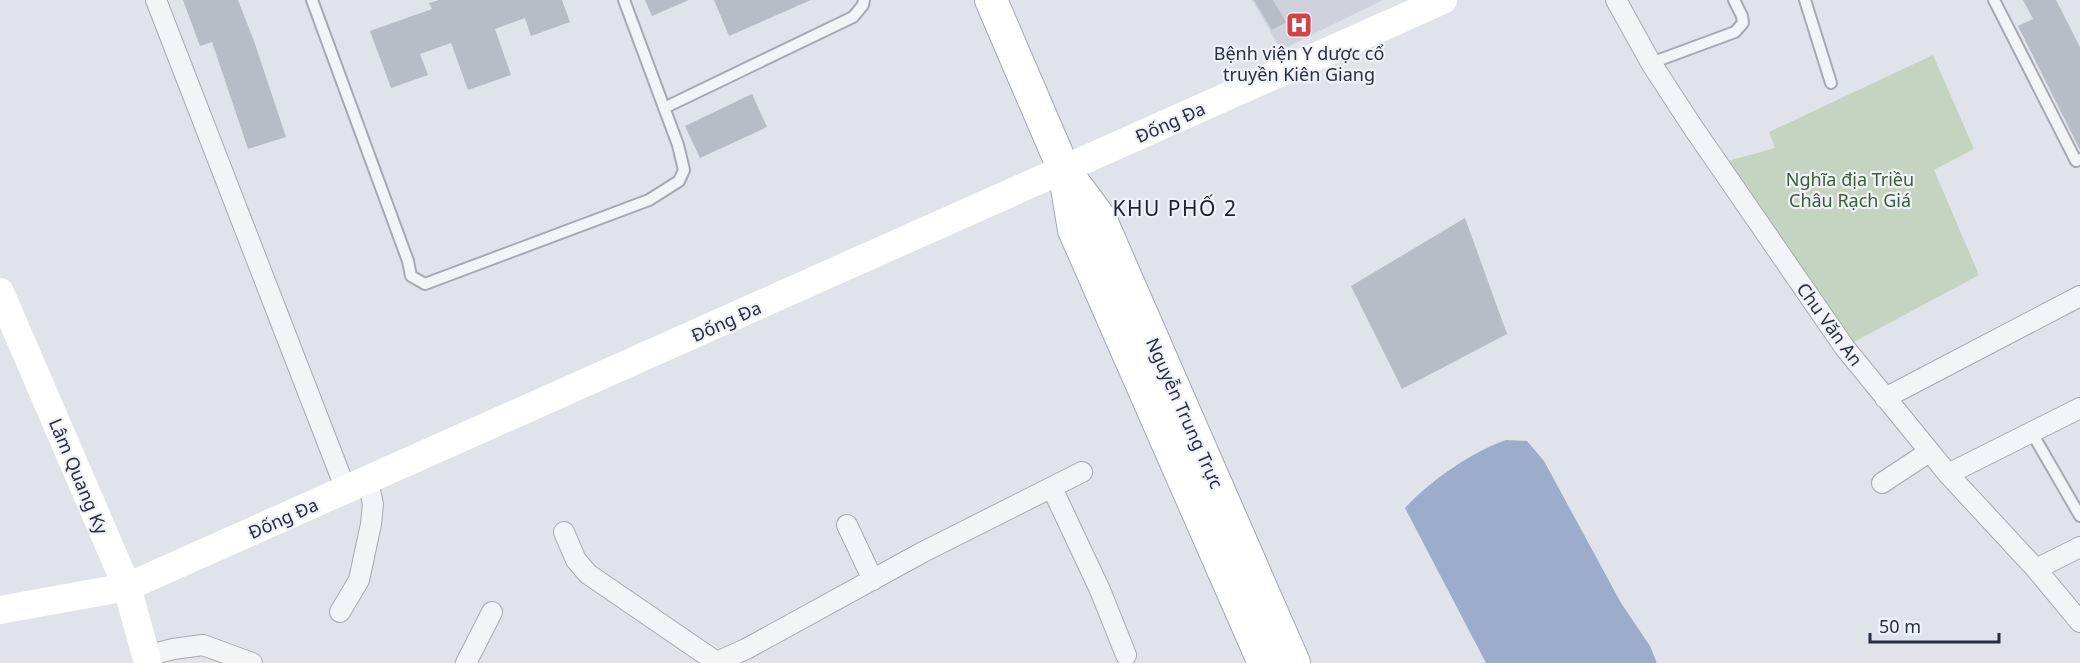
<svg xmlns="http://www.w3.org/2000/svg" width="2080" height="663" viewBox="0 0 2080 663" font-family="'Noto Sans',sans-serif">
  <rect width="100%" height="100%" fill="#e1e3ea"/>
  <path fill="#cfd2dc" d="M1252,0H1383L1281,50Z"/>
  <path fill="#c4d4c1" d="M1933,55L1974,149L1934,170L1979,275L1852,343L1728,161L1775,148L1769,132Z"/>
  <path fill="#9badca" d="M1506,440L1527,441L1544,461L1621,603L1650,646L1657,663H1486L1405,508C1430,481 1471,452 1506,440Z"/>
  <path fill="#b8bcc7" d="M183,0H238L254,41L286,137L248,149L212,42L200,46Z
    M439,0H562L570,22L531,36L525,18L495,29L511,75L468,90L451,43L420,54L428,75L391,88L370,31L432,9L429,3Z
    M645,0H689L652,16Z
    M714,0H811L729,36Z
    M1254,0H1273L1286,22L1272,30Z
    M2023,0H2056L2080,47V150L2018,26L2033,19Z
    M752,94L767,127L700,158L685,126Z
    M1465,218L1507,334L1402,389L1351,286Z"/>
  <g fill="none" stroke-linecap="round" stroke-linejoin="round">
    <defs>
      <path id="lane" d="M312,0L408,261L411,276L425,284L649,200L679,181L684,170L678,145L624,0
        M1805,0L1831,83
        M1994,0L2076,161L2080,159
        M1651,63L1735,32L1743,23L1742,16L1734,0
        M664,108L853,17L863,5L864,0
        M2032,433L2080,516"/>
      <path id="street" d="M156,0L346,490
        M1616,0L1651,63L1692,126L1845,348L1948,474L2036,569L2080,622
        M1885,398L2080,296
        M1948,474L2080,408
        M1882,483L1929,452
        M1052,488L1100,590L1126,655
        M847,525L873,580
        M564,532L576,560L588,574L715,661H719L746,649L923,552L1082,472
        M2036,569L2080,547
        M340,612L359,580L371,524L373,504L368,481
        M146,656L173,649L203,645L252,663
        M466,663L492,612"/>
      <path id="primary" d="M991,0L1064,170L1074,230L1264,663
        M1068,175L1100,218L1294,663"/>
    </defs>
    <use href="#lane" stroke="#a6a9b4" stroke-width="14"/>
    <use href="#street" stroke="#a6a9b4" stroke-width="22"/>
    <use href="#primary" stroke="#a0a6b6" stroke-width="34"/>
    <use href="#lane" stroke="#f3f4f8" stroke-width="10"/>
    <use href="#street" stroke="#f3f4f8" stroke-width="20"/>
    <path stroke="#fff" stroke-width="28" d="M0,292L127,587L148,663
      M0,610L127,587L1443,0"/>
    <use href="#primary" stroke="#fff" stroke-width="32"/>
  </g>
  <defs>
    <symbol id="hospital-square" viewBox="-11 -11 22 22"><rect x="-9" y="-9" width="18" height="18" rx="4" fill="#d1434a" stroke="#f0f2f7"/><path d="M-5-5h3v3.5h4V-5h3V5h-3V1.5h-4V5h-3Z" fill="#fff"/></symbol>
  </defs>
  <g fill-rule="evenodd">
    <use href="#hospital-square" x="1284" y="10" width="30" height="30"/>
  </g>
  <g text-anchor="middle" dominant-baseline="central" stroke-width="4.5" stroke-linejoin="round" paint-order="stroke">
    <g font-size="18" fill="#292f42" stroke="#f0f2f7">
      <text x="1299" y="53">Bệnh viện Y dược cổ<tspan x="1299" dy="21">truyền Kiên Giang</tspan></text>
    </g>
    <g font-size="18" fill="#292f42" stroke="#f0f2f7">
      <text transform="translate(1170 122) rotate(-24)">Đống Đa</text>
      <text transform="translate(726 321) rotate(-24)">Đống Đa</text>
      <text transform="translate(1830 324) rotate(54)">Chu Văn An</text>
      <text transform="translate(1185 413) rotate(66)">Nguyễn Trung Trực</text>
      <text transform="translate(79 476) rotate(67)">Lâm Quang Ky</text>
      <text transform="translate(283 518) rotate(-24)">Đống Đa</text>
    </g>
    <g font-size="18" fill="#395e36" stroke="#f0f2f7">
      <text x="1850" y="179">Nghĩa địa Triều<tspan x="1850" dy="21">Châu Rạch Giá</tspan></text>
    </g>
    <g font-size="21" letter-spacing="1.5" fill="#1b2032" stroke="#f0f2f7">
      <text x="1175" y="208">KHU PHỐ 2</text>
    </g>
  </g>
  <path d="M1870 633v9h129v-9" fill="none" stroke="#292f42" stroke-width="3"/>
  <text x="1879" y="633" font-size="18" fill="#292f42" stroke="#f0f2f7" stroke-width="4.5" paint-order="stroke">50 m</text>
</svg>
